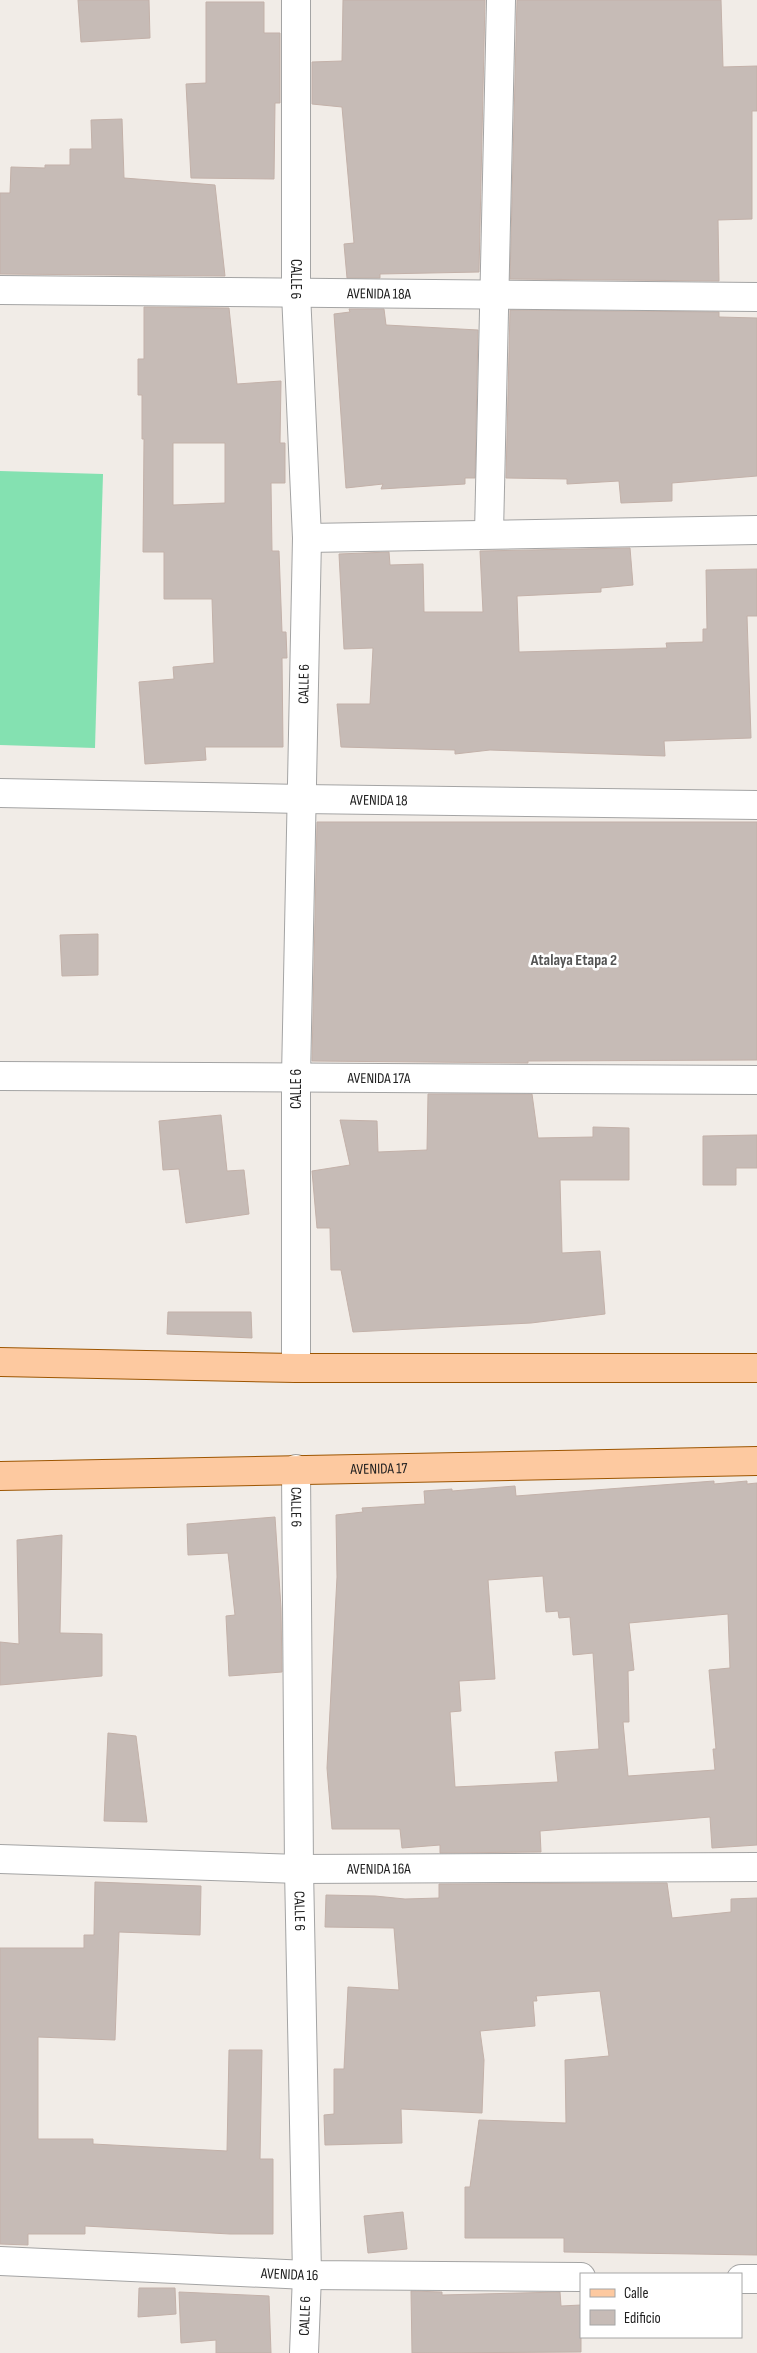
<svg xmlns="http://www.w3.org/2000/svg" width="757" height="2353" viewBox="0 0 757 2353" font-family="'Sofia Sans Condensed',sans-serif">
  <rect width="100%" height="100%" fill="#f1ece7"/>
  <path fill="#84e1b1" d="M0,471L103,474L95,748L0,745Z"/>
  <path fill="#c6bbb6" stroke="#c3b1a9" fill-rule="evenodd" d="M78,0H149L150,38L81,42Z
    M343,0H485L479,272L380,274V278H347L344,244L354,243L342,107L312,104V62L342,61Z
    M517,0H721L723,67L757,66V111H752V219L718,220L719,281L510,279Z
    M206,2H264V33H280V103H275L274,179L191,178L186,84L206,83Z
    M122,119L124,178L215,185L225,276L0,274V193H10L11,167L45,168V165H70V149H92L91,120Z
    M144,307L229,308L237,384L281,381L280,443H285V483H271L272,551H279L282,632H286L287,658H282L283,747H205L206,760L145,764L139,682L174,679L173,667L214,663L212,599H164V552H143L144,439H142V395H138V359H144ZM173,443H225V503L173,505Z
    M349,309H384L386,325L478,330L475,478H465V484L381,489L383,484L346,488L334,314L350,312Z
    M510,310L719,312V317L757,318V476L672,483V501L621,503L619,481L567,484V479L506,478Z
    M630,548L633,585L601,588V592L517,596L519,652L667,648L666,643L703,642V629H707L706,570L757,569V616H747L751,738L664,741L665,756L490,750L455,754V750L341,747L337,704H370L373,648L344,649L339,554L389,552L390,565L423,564L424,612H483L480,551Z
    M317,822H757V1060L528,1061V1063L312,1061Z
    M98,934V975L62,976L60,935Z
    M428,1094H532L538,1138L593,1137V1127L629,1128V1180H560L562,1253L600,1251L605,1314L531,1323L353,1332L341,1270H331L330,1228H317L312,1171L350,1165L340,1120L377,1121L378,1152L427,1150Z
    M221,1115L227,1171L244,1170L249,1214L186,1223L179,1169L163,1170L159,1121Z
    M757,1135V1168H736V1185H703V1136Z
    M168,1312H251L252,1338L167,1334Z
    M714,1481V1484L747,1481V1484L757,1483V1845L712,1848L710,1817L540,1831L541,1852L440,1853V1845L402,1848L400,1829H332L327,1768L337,1577L336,1515L363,1512L362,1508L425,1504L424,1491L452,1489V1491L515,1486L516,1496ZM543,1576L546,1612L558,1611L559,1618L570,1617L573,1655L593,1653L599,1749L555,1752L558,1782L455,1787L450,1712L461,1711L459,1681L495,1679L488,1580ZM728,1614L730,1668L709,1670L716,1749H713L715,1770L628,1776L623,1722H629L628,1671L634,1670L629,1623Z
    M275,1517L281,1608L282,1672L229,1676L226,1616L235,1615L228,1553L188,1555L187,1524Z
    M62,1535L60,1633L102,1634V1676L0,1685V1642L19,1644L17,1540Z
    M108,1733L136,1736L147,1822L104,1821Z
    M95,1882L201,1886L200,1935L119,1932L115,2040L38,2037V2139H93V2144L227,2151L229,2050H262L260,2159H273V2234H230L85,2226V2234H28V2245L0,2244V1948H84V1935H94Z
    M667,1883L672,1918L731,1912V1899L757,1898V2255L564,2252V2238H465V2187H470L479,2120L566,2123L565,2060L609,2056L600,1991L536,1996L537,2001H533L535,2026L480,2031L484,2060L482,2113L401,2109L402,2143L325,2145L324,2115L334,2114V2069H344L348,1987L399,1990L394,1928L325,1927L326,1895L375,1896L405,1899L439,1898V1884Z
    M403,2212L407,2249L368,2253L364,2216Z
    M139,2288H175L176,2314L138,2317Z
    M411,2291L442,2292V2295L560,2292L561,2306L581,2305V2352L412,2353Z
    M179,2292L269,2296L271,2353H216V2340L181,2343Z"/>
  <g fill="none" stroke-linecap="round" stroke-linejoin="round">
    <defs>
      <g id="minor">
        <path id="s1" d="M296,0V293L307,538L296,1077V1368"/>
        <path id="s2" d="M0,290L757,297"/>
        <path d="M489,533L501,0"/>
        <path d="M307,538L757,530"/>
        <path id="s3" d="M0,793L302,799L757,805"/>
        <path id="s4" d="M0,1076L757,1080"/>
        <path id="s5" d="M296,1469L299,1869L307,2275L304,2353"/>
        <path id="s6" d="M0,1859L299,1869L757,1867"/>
        <path id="s7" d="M0,2261L307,2275L581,2277"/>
        <path d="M741,2279H757"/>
      </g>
      <g id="major">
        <path d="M0,1362L296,1368H757"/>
        <path id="s8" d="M0,1476L757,1461"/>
      </g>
    </defs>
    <use href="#minor" stroke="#a4a4a4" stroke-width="30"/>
    <use href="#major" stroke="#9d5500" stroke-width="30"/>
    <use href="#minor" stroke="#fff" stroke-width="28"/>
    <use href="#major" stroke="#fdc9a0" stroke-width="28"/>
  </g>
  <g text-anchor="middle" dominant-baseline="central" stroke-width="5" stroke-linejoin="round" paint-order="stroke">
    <g font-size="15" fill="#202020" stroke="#fff">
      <text stroke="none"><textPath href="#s1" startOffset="279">CALLE 6</textPath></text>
      <text stroke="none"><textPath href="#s2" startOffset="379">AVENIDA 18A</textPath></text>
      <text transform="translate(304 684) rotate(-89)">CALLE 6</text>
      <text stroke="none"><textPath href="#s3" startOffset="379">AVENIDA 18</textPath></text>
      <text stroke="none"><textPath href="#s4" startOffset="379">AVENIDA 17A</textPath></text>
      <text transform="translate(296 1089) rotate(-90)">CALLE 6</text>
      <text stroke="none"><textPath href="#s8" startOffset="379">AVENIDA 17</textPath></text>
      <text stroke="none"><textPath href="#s5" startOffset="38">CALLE 6</textPath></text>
      <text stroke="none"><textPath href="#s6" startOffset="379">AVENIDA 16A</textPath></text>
      <text stroke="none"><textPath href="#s5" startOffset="442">CALLE 6</textPath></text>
      <text stroke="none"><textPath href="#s7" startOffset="290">AVENIDA 16</textPath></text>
      <text transform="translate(305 2316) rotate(-88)">CALLE 6</text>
    </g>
    <g font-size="16" font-weight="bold" fill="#535353" stroke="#fff">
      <text x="574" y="960">Atalaya Etapa 2</text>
    </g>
  </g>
  <rect x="580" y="2273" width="162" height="65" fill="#ffffff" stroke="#a6a6a6"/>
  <rect x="590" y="2289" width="25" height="8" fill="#fdc9a0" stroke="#a6a6a6"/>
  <text x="624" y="2298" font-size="15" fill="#202020">Calle</text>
  <rect x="590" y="2310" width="25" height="15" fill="#c6bbb6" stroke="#a6a6a6"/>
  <text x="624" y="2323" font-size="15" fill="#202020">Edificio</text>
</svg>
